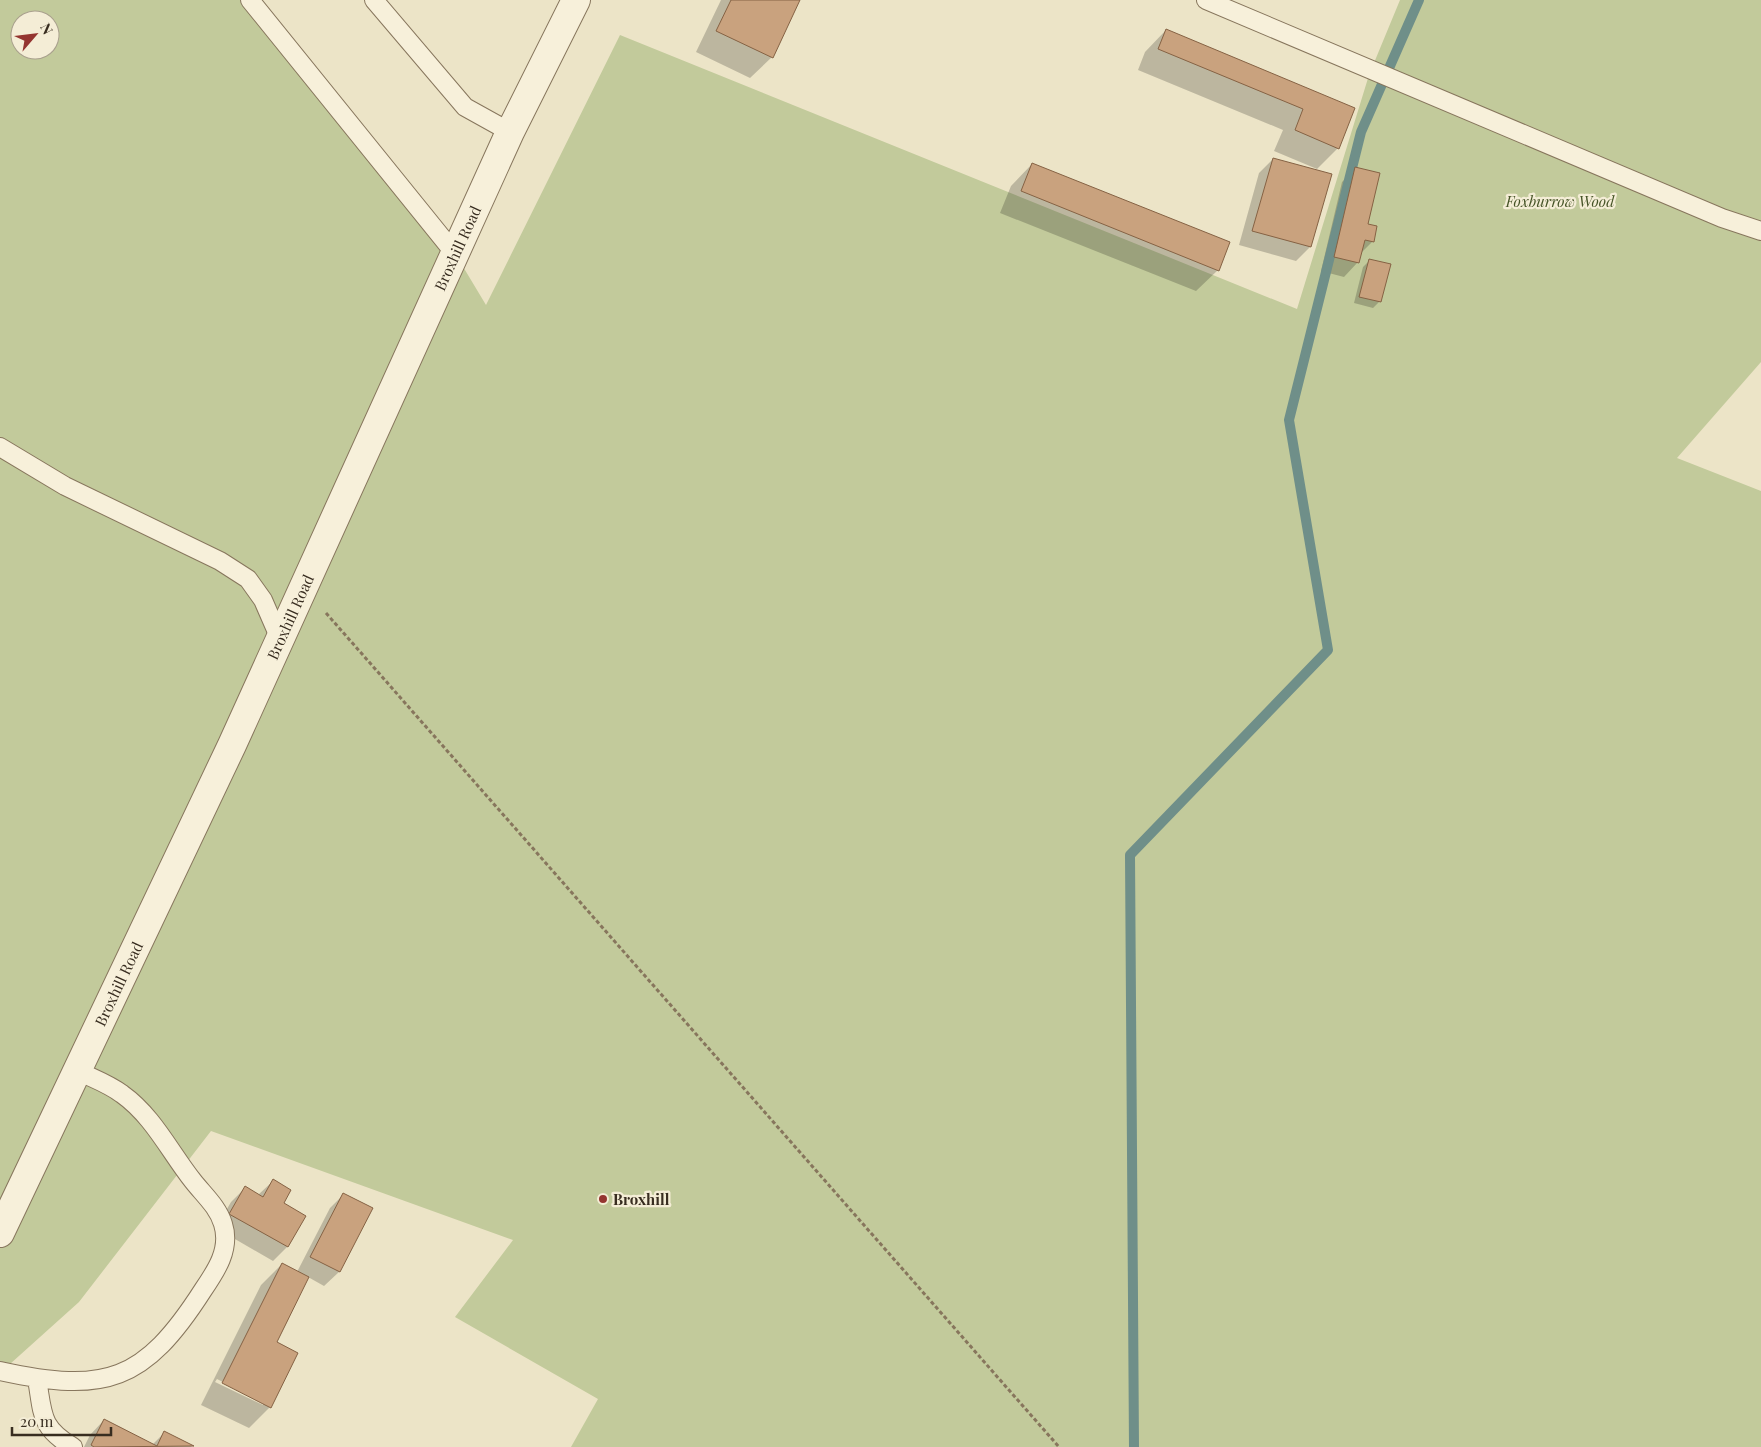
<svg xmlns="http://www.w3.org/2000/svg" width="1761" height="1447" viewBox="0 0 1761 1447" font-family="'Playfair Display',serif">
  <rect width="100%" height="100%" fill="#ece4c7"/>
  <path fill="#c2ca9b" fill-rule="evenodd" d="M0,0H260L456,255L486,305L620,35L1297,309L1369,75L1400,0H1761V362L1677,458L1761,491V1447H571L598,1399L455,1317L513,1240L211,1131L79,1302L0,1373ZM20,20H50V50H20Z"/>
  <path fill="#0003" fill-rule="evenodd" d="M721,0H798L772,57L750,78L696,52Z
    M1166,30L1354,109L1338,148L1317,169L1274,151L1283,130L1138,70L1145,52Z
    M1273,159L1310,247L1296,261L1239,245L1259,173Z
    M1032,164L1218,270L1196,291L1000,213L1011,186Z
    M1356,168L1366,225L1373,241L1360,254L1358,262L1344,277L1321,271L1342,182Z
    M1370,260L1380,301L1373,308L1354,303L1363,267Z
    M273,1181L282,1204L287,1247L273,1261L216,1228L231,1202L245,1188L258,1195Z
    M344,1194L371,1209L339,1272L324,1286L308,1277L275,1342L270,1407L249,1428L201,1405L261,1285L282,1264L297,1272L330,1208ZM217,1379L263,1403V1405L215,1382Z
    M104,1420L152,1445L164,1433L192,1447H84L90,1435Z"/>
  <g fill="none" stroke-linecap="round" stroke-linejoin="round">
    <path stroke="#6f8f89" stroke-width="10" d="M1134,1447L1130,855L1328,650L1289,420L1361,132L1419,0"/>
  </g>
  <path fill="#c9a27e" stroke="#856244" d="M731,0H800L773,58L716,31Z
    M1166,29L1355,108L1339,149L1295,130L1303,109L1158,49Z
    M1273,158L1332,174L1311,247L1252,231Z
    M1032,163L1230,242L1219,271L1021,191Z
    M1355,167L1380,173L1368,224L1377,226L1374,242L1365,240L1359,263L1334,257Z
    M1369,259L1391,264L1381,302L1359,297Z
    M273,1179L291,1190L284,1203L306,1216L288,1247L229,1214L245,1186L263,1197Z
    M343,1193L373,1208L340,1272L310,1257Z
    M282,1263L309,1277L277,1342L298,1353L271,1408L222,1383Z
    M104,1419L157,1446L164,1431L194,1446L94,1447L91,1445Z"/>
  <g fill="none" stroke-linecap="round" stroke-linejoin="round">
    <defs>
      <path id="service" d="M250,0L456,255
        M374,0L465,107L510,132
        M1206,0L1722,218L1761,231
        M0,447L65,486L220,561L248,579L263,600L280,639
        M0,1371C106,1394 144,1382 203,1290C216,1271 231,1249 223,1224C218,1207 204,1195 193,1181C170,1152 153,1116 122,1094C109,1084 92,1078 78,1071
        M37,1379C43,1414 40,1428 73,1447"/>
      <g id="tertiary">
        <path id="s1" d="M0,1233L232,745L510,132L576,0"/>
      </g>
    </defs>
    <use href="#service" stroke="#87765d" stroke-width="20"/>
    <use href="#tertiary" stroke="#87765d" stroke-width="30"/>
    <path stroke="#87765d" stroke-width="3" stroke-dasharray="4 2.5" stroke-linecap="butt" d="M326,613L1059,1447"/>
    <use href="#service" stroke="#f7f0da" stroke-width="18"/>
    <use href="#tertiary" stroke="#f7f0da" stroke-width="28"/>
  </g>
  <circle fill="#943530" stroke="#f4edd6" stroke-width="2" cx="603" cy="1199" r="5"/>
  <g text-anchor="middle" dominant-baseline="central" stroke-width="4.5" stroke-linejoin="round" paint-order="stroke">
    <g font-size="15" font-style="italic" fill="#465427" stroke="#f4edd6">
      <text x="1560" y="201">Foxburrow Wood</text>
    </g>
    <g font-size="15" fill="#382d20" stroke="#f4edd6">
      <text stroke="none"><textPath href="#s1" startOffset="1086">Broxhill Road</textPath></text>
      <text stroke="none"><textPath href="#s1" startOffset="681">Broxhill Road</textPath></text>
      <text stroke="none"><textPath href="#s1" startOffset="276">Broxhill Road</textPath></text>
    </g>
    <g font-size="15" font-weight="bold" fill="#382d20" stroke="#f4edd6" text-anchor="start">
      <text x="613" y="1199">Broxhill</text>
    </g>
  </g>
  <g transform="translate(35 35) rotate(62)"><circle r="24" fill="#f4edd6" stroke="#a9a08d"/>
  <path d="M0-4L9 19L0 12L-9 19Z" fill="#943530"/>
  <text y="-8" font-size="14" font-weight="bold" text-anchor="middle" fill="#382d20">N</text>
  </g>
  <path d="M12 1427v8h99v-8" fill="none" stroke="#382d20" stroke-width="2.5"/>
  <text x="20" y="1427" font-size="15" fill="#382d20" stroke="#f4edd6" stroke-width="4" paint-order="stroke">20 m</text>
</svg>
